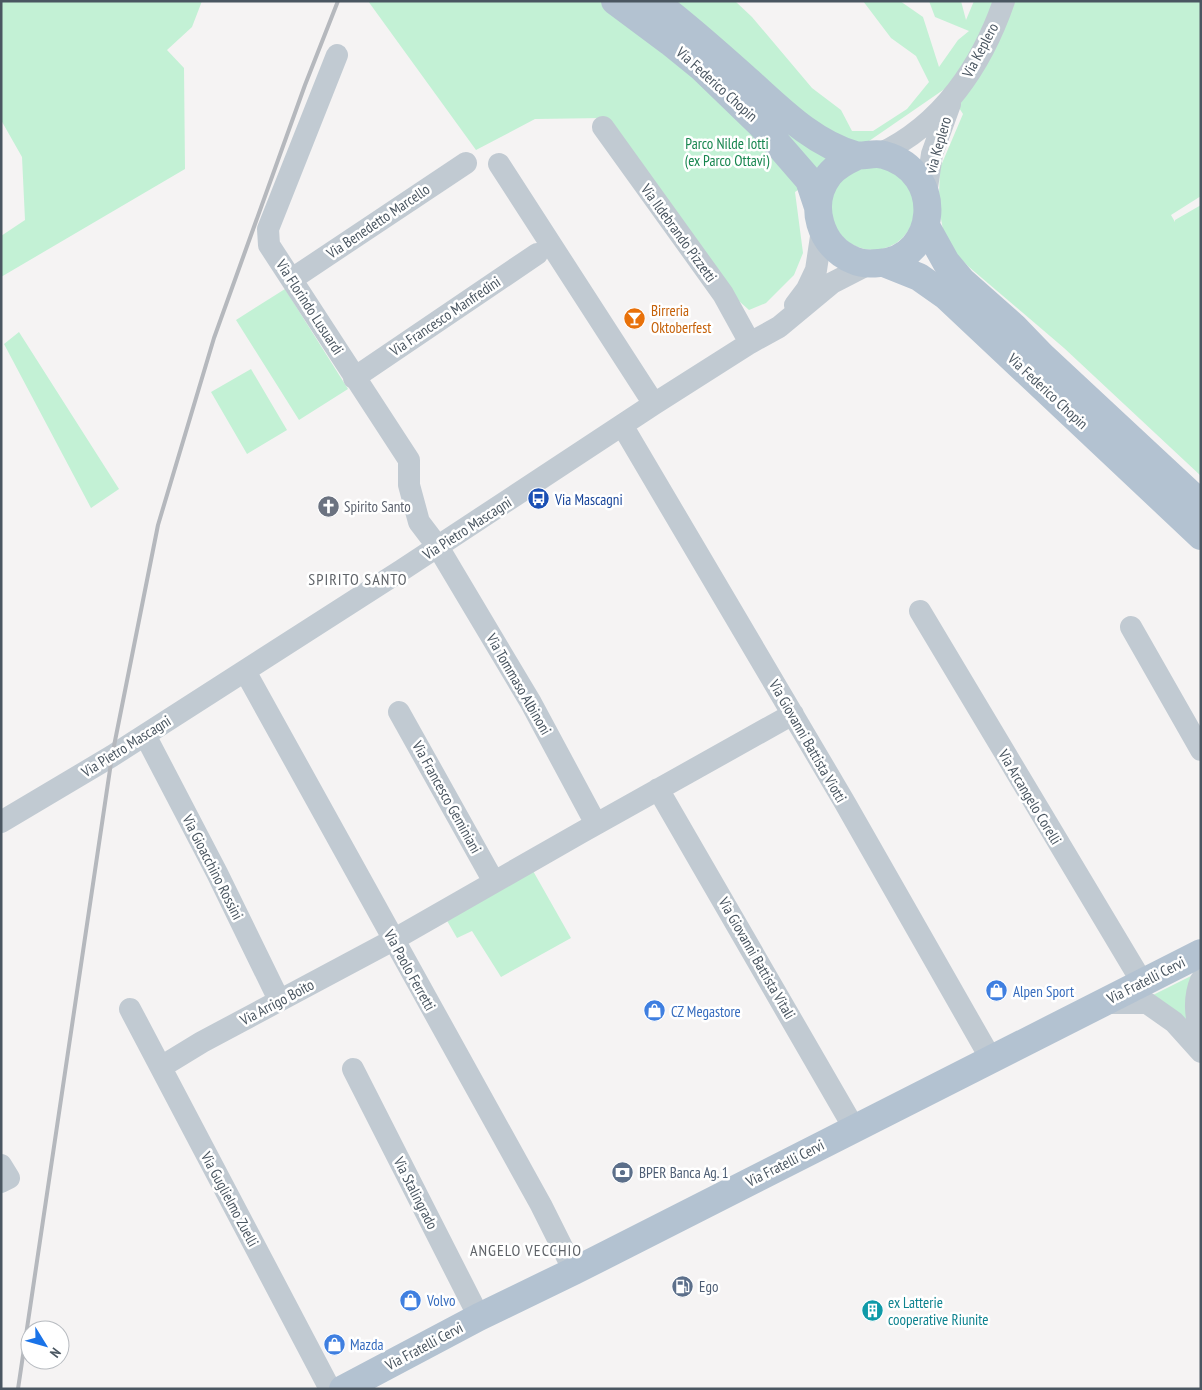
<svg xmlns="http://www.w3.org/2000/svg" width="1202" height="1390" viewBox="0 0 1202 1390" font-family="'PT Sans Narrow',sans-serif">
  <rect width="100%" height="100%" fill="#f5f3f3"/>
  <path fill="#c3f1d5" d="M1,1H202L192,27L167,50L184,68L185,169L1,277V236L25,220L22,157L1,120Z
    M368,1H735L752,17L812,88L841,110L852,131H873L907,109L929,82L916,56L891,38L863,1H900L923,17L939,67L958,40L969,31L935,17L929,1H961L966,20L974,1H1201V196L1171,215L1175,222V220L1201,205V476L1064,348L969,267L952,250L944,235L941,219L939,195L940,168L963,114L946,88L795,192L803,253L794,275L766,303L749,310L731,294L604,118L535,119L476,150Z
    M831 208a42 42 0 1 1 84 0a42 42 0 1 1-84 0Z
    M285,289L348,389L299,420L236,320Z
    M19,332L119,489L91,508L4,344Z
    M251,369L287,430L247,454L211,392Z
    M528,862L571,938L501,977L472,931L457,938L442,912Z
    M1201,971V1041L1137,1003Z"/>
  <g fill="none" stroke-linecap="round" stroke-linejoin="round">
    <path stroke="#c1cad2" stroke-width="22" d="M337,55L268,229L269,245L409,460V485L419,522L438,547L531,703L596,824
      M603,127L723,294L750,343
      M879,154C942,125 982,65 1004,1
      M499,164L654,404
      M926,194L932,154L950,104
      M292,279L466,163
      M795,305L807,289L816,270L822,230
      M354,378L537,254
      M622,425L845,803L991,1059
      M920,611L1142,982
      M1131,627L1201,750
      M245,671L541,1205L574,1271
      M399,712L494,882
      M145,735L217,873L279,1000
      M658,789L854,1128
      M1,822L112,756L402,570L654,404L750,343L779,327L832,283L869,264
      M1201,980C1192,1001 1197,1020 1201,1041
      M1102,1003H1147L1174,1022L1201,1052
      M130,1009L330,1389
      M161,1067L202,1042L393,940L582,832L793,714
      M353,1069L479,1317
      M1,1165L9,1178L1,1182"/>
    <path stroke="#b3c2d1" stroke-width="28" d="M615,1L670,42L702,68L762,126L809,180L818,207
      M654,1C686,25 715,51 744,77C777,106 810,142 855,155C863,157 874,152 884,155C947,172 938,259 879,263C871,264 861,264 853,260C820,247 807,204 829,175C836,166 846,161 857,156
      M926,226L946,262L962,281L1014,327L1041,355L1201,504
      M884,263L919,277L946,296L1201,536
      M343,1389L479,1317L574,1271L1201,953"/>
    <path stroke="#b5b8bd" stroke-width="4" d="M18,1389L112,756L158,525L214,338L305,85L338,1"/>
  </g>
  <defs>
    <symbol id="bar-disc" viewBox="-11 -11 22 22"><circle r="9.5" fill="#e8710a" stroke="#fff"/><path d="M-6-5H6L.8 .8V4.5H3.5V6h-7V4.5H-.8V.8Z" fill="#fff"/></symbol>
    <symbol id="bus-disc" viewBox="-11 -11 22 22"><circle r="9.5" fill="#1a4fb4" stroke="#fff"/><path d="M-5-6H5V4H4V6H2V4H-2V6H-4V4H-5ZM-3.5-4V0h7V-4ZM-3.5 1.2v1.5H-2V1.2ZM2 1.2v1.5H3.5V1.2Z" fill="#fff"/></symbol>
    <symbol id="church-disc" viewBox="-11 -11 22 22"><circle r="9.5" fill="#6b7280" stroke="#fff"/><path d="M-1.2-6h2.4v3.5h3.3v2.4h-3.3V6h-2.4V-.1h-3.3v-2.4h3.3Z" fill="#fff"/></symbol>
    <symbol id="shop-disc" viewBox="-11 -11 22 22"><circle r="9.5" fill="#3f7fe0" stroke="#fff"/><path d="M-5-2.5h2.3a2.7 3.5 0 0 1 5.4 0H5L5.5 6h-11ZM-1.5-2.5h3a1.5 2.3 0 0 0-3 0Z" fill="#fff"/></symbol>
    <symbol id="bank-disc" viewBox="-11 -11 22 22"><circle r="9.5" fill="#5c6f8a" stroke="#fff"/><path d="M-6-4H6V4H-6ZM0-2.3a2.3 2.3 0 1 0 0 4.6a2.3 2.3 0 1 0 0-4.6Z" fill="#fff"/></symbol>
    <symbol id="fuel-disc" viewBox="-11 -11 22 22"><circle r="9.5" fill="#5c6f8a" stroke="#fff"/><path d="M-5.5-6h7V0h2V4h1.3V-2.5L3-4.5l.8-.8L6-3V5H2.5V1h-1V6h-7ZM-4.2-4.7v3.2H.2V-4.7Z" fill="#fff"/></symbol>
    <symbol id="building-disc" viewBox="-11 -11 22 22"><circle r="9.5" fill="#0f9aa8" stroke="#fff"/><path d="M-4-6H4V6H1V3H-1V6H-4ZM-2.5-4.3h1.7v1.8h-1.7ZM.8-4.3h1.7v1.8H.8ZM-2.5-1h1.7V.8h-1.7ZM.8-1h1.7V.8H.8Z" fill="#fff"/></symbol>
  </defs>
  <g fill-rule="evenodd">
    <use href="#bar-disc" x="622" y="306" width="25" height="25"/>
    <use href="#bus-disc" x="526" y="486" width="25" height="25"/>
    <use href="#church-disc" x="316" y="494" width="25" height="25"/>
    <use href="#shop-disc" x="984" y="978" width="25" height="25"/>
    <use href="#shop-disc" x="642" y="998" width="25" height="25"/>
    <use href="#bank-disc" x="610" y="1160" width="25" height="25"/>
    <use href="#fuel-disc" x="670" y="1274" width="25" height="25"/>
    <use href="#shop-disc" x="398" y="1288" width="25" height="25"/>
    <use href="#building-disc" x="860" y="1298" width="25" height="25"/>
    <use href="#shop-disc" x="322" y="1332" width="25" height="25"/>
  </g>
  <g text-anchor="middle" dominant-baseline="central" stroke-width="5" stroke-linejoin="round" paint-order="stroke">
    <g font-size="15" fill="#4a5661" stroke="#fff">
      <text transform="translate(980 50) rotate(-62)">Via Keplero</text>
      <text transform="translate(717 84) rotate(42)">Via Federico Chopin</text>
      <text transform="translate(938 145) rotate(-74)">via Keplero</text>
      <text transform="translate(378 221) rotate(-34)">Via Benedetto Marcello</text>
      <text transform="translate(679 233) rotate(54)">Via Ildebrando Pizzetti</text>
      <text transform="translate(310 307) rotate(57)">Via Florindo Lusuardi</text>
      <text transform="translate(445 316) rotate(-34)">Via Francesco Manfredini</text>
      <text transform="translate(1048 391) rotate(43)">Via Federico Chopin</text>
      <text transform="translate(467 528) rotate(-33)">Via Pietro Mascagni</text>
      <text transform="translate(519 684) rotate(60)">Via Tommaso Albinoni</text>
      <text transform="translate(808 741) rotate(60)">Via Giovanni Battista Viotti</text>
      <text transform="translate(126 746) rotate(-32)">Via Pietro Mascagni</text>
      <text transform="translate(447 797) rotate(61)">Via Francesco Geminiani</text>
      <text transform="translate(1030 797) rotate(59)">Via Arcangelo Corelli</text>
      <text transform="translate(213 867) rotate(63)">Via Gioacchino Rossini</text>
      <text transform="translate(757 958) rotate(60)">Via Giovanni Battista Vitali</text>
      <text transform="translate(410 970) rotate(61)">Via Paolo Ferretti</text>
      <text transform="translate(1146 980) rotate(-27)">Via Fratelli Cervi</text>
      <text transform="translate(277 1002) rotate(-28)">Via Arrigo Boito</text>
      <text transform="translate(785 1163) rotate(-27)">Via Fratelli Cervi</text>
      <text transform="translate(416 1193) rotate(63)">Via Stalingrado</text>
      <text transform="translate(230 1199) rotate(62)">Via Guglielmo Zuelli</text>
      <text transform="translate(424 1346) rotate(-28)">Via Fratelli Cervi</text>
    </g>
    <g font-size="15" fill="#17864f" stroke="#fff">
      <text x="727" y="143">Parco Nilde Iotti<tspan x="727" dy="17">(ex Parco Ottavi)</tspan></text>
    </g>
    <g font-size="15" fill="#c56008" stroke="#fff" text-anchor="start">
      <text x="651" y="310">Birreria<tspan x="651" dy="17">Oktoberfest</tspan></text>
    </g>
    <g font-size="15" fill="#164399" stroke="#fff" text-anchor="start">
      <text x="555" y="499">Via Mascagni</text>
    </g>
    <g font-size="15" fill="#5b616d" stroke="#fff" text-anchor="start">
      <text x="344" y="506">Spirito Santo</text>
    </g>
    <g font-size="15" fill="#366cbe" stroke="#fff" text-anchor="start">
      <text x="1013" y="991">Alpen Sport</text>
      <text x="671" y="1011">CZ Megastore</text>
      <text x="427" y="1300">Volvo</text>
      <text x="350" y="1344">Mazda</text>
    </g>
    <g font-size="15" fill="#4e5e75" stroke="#fff" text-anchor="start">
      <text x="639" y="1172">BPER Banca Ag. 1</text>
      <text x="699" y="1286">Ego</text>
    </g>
    <g font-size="15" fill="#0d838f" stroke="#fff" text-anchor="start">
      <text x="888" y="1302">ex Latterie<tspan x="888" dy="17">cooperative Riunite</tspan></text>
    </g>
    <g font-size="16" letter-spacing="1" fill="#5f6368" stroke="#fff">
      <text x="358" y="579">SPIRITO SANTO</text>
      <text x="526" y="1250">ANGELO VECCHIO</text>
    </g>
  </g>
  <rect width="1202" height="1390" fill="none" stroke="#4a5661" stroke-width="5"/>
  <g transform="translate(45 1345) rotate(127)"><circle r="24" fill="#ffffff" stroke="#b7bbc0"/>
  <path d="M0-4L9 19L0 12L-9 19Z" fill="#1a73e8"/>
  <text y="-8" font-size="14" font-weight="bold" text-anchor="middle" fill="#4a5661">N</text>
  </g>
</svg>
